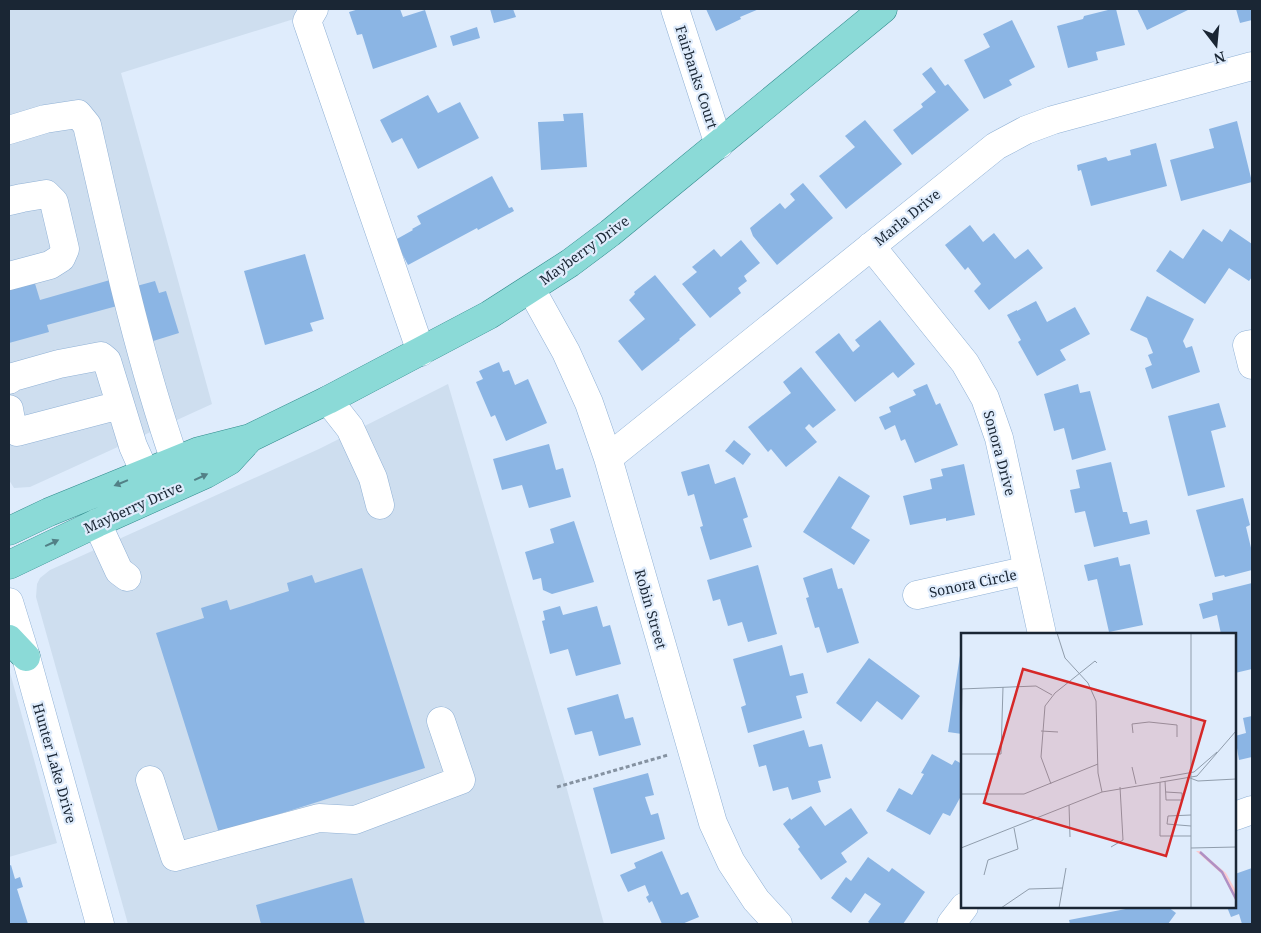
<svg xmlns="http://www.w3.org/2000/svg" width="1261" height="933" viewBox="0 0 1261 933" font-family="'Noto Serif',serif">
  <rect width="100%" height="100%" fill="#dfecfc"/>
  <path fill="#cedeef" d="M9,9H295L297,18L121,73L212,404L30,487L14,488L9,480Z
    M448,384L563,775L604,924H128L36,597L37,584L40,578L50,570L319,449Z
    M9,669L57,843L9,857Z"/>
  <path fill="#8bb5e4" d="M359,9H400L403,17L425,10L437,47L373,69L362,34L357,35L349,12Z
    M490,9H513L516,17L494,23Z
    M706,9H759L740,17L741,19L716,31Z
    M1112,9H1116L1125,45L1096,52L1098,60L1068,68L1057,26L1083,19L1084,16Z
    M1137,9H1190L1147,30Z
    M1236,9H1252V20L1240,23Z
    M1012,20L1035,67L1009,80L1012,85L984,99L964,60L990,47L983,34Z
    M477,27L480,38L453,46L450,36Z
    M931,67L945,86L948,84L969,110L912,155L893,130L923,107L921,104L936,92L922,74Z
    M428,95L438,113L460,102L479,138L418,169L402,138L392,143L380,120Z
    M583,113L587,167L541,170L538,122L564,121L563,114Z
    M865,120L902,164L846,209L819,176L855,147L845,136Z
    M1237,121L1252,182L1181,201L1170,160L1214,148L1209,129Z
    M1156,143L1167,186L1091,206L1081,170L1078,171L1077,165L1106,157L1108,161L1131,155L1130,150Z
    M492,176L509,208L512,207L514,211L478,230L477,228L408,265L395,240L413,230L412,229L421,224L417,216Z
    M803,183L833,218L777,265L753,236L750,228L780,203L785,209L795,200L790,194Z
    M970,225L983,242L994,233L1015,259L1028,249L1043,268L989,310L974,291L981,284L968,267L965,270L945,245Z
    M1203,229L1222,242L1230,229L1252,244V277L1249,281L1229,268L1205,304L1156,271L1170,250L1183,259Z
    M741,240L760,263L744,276L747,281L738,288L741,293L710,318L682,284L697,272L692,267L714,249L721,257Z
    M305,254L324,319L310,323L313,331L265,345L244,271Z
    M655,275L696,325L679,339L680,340L642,371L618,341L645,319L629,300L635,294L634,292Z
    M33,277L40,300L110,280L117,306L47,325L49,332L9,343V283Z
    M155,281L159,293L166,291L179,333L150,342L133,287Z
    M1147,296L1194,319L1183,341L1186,348L1192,346L1200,372L1152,389L1145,368L1152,365L1148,355L1153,353L1147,338L1130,330Z
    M1036,301L1047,322L1075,307L1090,334L1060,350L1066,360L1037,376L1018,342L1021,340L1007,315L1017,310V311Z
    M880,320L915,364L898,378L893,372L855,402L815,352L839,333L853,352L860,346L855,340Z
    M499,362L503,372L509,370L515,385L528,379L547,423L506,441L495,415L491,417L476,382L483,379L479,371Z
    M801,367L836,410L813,428L809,424L805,428L817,442L786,467L771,449L768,452L748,427L791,393L783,382Z
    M927,384L936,405L940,403L958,445L915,463L905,439L901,441L895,425L885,430L879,417L891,412L889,407L916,395L913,390Z
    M1078,384L1080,393L1090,391L1106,450L1072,460L1064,428L1054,431L1044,394Z
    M1219,403L1226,427L1211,431L1225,487L1188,496L1168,416Z
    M734,440L751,454L743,465L725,451Z
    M549,444L556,470L563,468L571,497L529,508L522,485L502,490L493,459Z
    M1111,462L1123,512H1127L1130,524L1147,520L1150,534L1094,547L1085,511L1075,513L1070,490L1080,488L1076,470Z
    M709,464L715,484L735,477L748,517L743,519L752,547L710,560L700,527L703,526L694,494L688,496L681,472Z
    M964,464L975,515L946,521V518L910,525L903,496L932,489L930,479L943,476L941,469Z
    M839,476L870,496L851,528L870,540L854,565L803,532Z
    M1243,498L1250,525L1246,527L1252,552V570L1225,577L1224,575L1215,577L1196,510Z
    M574,521L594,582L552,594L543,590L541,578L533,580L525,552L554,543L550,529Z
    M1118,557L1120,566L1130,564L1143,625L1109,632L1097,579L1088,581L1084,565Z
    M758,565L777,634L748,642L742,622L728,626L720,599L713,601L707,580Z
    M362,568L425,768L219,833L156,633L204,618L201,608L227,600L230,610L289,591L287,583L312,575L315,583Z
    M832,568L838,589L842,588L859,643L827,653L819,627L815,628L806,598L809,597L803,578Z
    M1252,583V669L1235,673V634H1221L1217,615L1203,619L1199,604L1213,600L1212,593Z
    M560,606L563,615L597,606L603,627L610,625L621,664L576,676L568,649L550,654L542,621L545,620L543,611Z
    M782,645L790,676L803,673L808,693L796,696L802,718L748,733L741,707L746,705L733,659Z
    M961,649H962V734L948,732Z
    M869,658L920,696L902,720L877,701L861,722L836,703Z
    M618,694L625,719L633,717L641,745L599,756L592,731L575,735L567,708Z
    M1252,716V757L1239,760L1235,736L1246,733L1243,718Z
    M804,730L809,747L822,744L831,778L818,781L821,792L792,800L788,787L773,791L766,765L759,767L753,745Z
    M932,754L952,765L955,760L962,764V797L961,796L950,816L943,813L930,835L886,811L899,788L912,795L924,774L921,773Z
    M648,773L654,795L645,797L651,815L658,813L665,839L611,854L593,788Z
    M811,806L825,826L851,808L868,833L841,853L847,862L821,880L798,849L800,847L783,824L790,818L791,820Z
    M662,851L681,895L688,892L699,917L682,924H662L652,901L649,903L646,897L649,895L645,885L628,892L620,875L636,868L634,863Z
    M868,857L889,872L892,868L925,892L903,924H871L868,922L881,904L865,893L851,913L831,898L846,877L851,881Z
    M11,865L15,879L20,877L23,887L17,889L28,924H9V866Z
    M1252,868V924H1242L1239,914L1231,917L1227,907H1235V874Z
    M352,878L365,924H261L256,905Z
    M1136,907H1168L1176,913L1168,924H1070L1069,920Z"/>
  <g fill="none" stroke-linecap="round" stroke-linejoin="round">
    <defs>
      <path id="minor" d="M314,9L307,21L421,352
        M675,9L719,145
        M9,130L45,119L78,114L87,125C113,238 137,351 175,461
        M9,201L22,198L46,194L54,202L65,249L61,258L50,265L9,276
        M871,246L965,363L985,398L999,438L1042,634
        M531,289L566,352L589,403L608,458L713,823L731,862L756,900L778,924
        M1252,344L1247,345L1252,365
        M9,380L13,377L59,364L101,356L107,361L133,446L145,473
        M328,400L350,428L373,478L380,505
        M9,409L11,420L17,432L120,405
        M608,458L996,146L1026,130L1053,120L1252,66
        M97,523L119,571L127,577
        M917,595L1028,570
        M9,602L26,657L100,924
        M150,780L175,857L319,818L355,820L461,780L441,721
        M1235,816L1252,810
        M951,924L964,907"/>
      <path id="major" d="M9,531L49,512L199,451L250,438L328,400L489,315L570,263L610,233L883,9
        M9,565L97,523L206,474L229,461L250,438
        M9,639L26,657"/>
    </defs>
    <use href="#minor" stroke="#90b1d5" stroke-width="29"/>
    <use href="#major" stroke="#318b8d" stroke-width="29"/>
    <path stroke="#8592a1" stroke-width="3" stroke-dasharray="4 2.5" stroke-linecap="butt" d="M557,787L668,755"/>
    <use href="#minor" stroke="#fff" stroke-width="28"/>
    <use href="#major" stroke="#8bdad7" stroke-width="28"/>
  </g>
  <defs><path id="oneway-solid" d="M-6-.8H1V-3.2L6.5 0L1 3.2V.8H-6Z" transform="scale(1.25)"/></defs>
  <g fill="#528086">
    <use href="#oneway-solid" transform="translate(201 477) rotate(-25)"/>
    <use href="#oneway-solid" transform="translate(121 483) rotate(158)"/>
    <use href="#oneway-solid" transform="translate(52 543) rotate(-25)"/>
  </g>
  <g text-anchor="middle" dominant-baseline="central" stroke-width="4.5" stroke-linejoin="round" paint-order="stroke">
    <g font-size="14" fill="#1a2634" stroke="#dfecfc">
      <text transform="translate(697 77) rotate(72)">Fairbanks Court</text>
      <text transform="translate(907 217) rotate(-39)">Marla Drive</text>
      <text transform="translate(584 250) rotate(-36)">Mayberry Drive</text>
      <text transform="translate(1000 453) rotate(75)">Sonora Drive</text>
      <text transform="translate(133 507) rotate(-24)">Mayberry Drive</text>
      <text transform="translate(973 583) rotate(-12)">Sonora Circle</text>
      <text transform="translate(651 609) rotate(74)">Robin Street</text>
      <text transform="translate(55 763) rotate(74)">Hunter Lake Drive</text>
    </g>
  </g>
  <g transform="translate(961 633)">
    <rect width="275" height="275" fill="#dfecfc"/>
    <path d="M235,218H239L265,240L275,258V269L262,242Z" fill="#faccd1"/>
    <path fill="none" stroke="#af90c4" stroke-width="2.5" d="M239,219L261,239L275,266"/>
    <path fill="none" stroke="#909dac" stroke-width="1" d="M96,0L104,25L127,50L135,68L137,140L141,159M0,56L75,53L91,62M80,98L97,99M172,100L171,91L188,89L216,92V104M0,103L1,56M0,121H40L42,54M171,134L175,151M199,145L233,139L256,119M229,145L237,148L275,146M204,148L205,166V167H221V160L205,159M199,149V203H230M90,151L80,124L84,73L94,60L134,28L136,30M0,161H63L137,131M108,172L109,204M230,182L207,183L206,191L230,193M150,214L162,207L159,154M0,215L141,159L236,143L275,98M230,215L275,214M23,242L27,227L57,216L53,195M40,275L68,256L102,255M98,275L105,235M230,275V0"/>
    <path fill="#d62828" fill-opacity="0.15" stroke="#d62828" stroke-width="2.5" d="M62,36L244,88L205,223L23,170Z"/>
    <rect width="275" height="275" fill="none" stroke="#1a2634" stroke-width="2.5"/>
  </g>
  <rect width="1261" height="933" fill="none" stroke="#1a2634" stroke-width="20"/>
  <g transform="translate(1216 45) rotate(164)" stroke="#dfecfc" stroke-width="4" paint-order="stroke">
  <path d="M0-4L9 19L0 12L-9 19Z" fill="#1a2634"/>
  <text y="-8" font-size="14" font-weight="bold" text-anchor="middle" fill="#1a2634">N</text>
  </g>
</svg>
